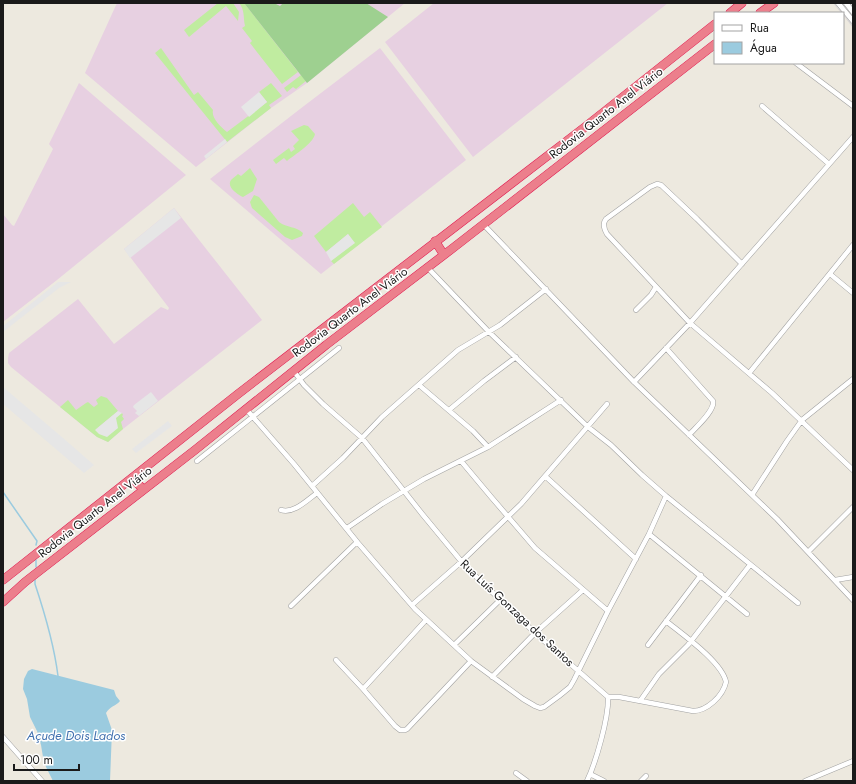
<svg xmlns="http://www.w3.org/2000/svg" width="856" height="784" viewBox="0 0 856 784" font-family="Jost,sans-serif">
  <rect width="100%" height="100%" fill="#ede9df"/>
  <path fill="#d9d7d7" d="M833,3H853V28L843,15V13H841Z"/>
  <path fill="#e7d0e1" d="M117,3H405L307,83L271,108L196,167L85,73Z
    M434,3H668L473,157L385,42Z
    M380,48L466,160L321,274L210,179L300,109Z
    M79,83L186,175L57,280L3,322V214L12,225L14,226L53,149L49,144Z
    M174,208L262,320L123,429L108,442L97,437L11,367L8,363V358L9,353L78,299L114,344L161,307L168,310L169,308L124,249Z"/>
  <path fill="#c0eca0" d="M218,3H233L239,12L238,21L226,6L189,37L184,30Z
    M239,3H244L298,72L282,84L250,43L252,41L242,28L245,26C243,17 245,10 239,3Z
    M161,48L194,95L198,92L213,110C211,118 221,127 227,132L267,102L259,92L271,83L282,96L269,105L271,108L227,142L155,53Z
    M301,75L306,81L296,89L293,87L287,92L284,88Z
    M304,125L308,126L315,134C313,144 294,155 287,161L284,158L276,164L273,160L289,148L291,152L295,149L293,146L299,140L291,131Z
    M250,168L257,179L253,191L243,197C238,195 226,187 231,180C233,178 236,176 238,174L241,176Z
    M254,195L259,197L279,222C287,228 296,226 303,233L302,236L292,240L285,237L252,208L250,202Z
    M353,203L364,217L370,212L382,227L334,264L331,261L354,243L348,234L326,252L314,236Z
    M101,396L107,398L118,411L95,430L122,413L123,415L122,416L124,419L121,422L123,429L108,442L97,437L60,407L68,400L76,410L86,403L88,402L94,407L98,404L96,400Z"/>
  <path fill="#9ed090" d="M244,3H274L280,6L283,3H366L388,17L307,83Z"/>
  <path fill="#e6e6e6" d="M259,92L267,102L249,117L241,107Z
    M225,139L227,142L206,159L204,156Z
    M174,208L181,218L130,258L124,249Z
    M348,234L355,243L331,261L326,252Z
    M58,282H71L59,288L3,332V326Z
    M3,387L63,438L94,465L84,473L3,404Z
    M151,392L158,401L139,416L135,413L137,411L133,407L134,405Z
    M118,411L122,413L116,418L118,428L107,437L99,434L95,430Z
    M168,421L172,426L136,453L132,449Z"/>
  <path fill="#9bcbdf" d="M32,669L114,690L116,696L120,701C116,706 110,706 106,713L112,730L110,781H53L46,767L43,757L41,745L37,731L30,717L27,699L23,689L24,679L28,671Z"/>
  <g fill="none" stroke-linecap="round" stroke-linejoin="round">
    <path stroke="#9bcbdf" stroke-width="1.5" d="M3,492L37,541L36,545
      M36,567V560
      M35,580V584C45,614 54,644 58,676"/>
    <defs>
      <path id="street" d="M838,3L853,21
        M846,3L853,12
        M796,63L853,106
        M762,106L829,164
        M483,224L634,382L777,519L853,600
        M742,264L697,219L661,185L657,184L650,187L606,219C602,224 604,229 607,234L690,323L772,393L853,470
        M428,268L489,332L588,427L611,445L642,475L666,496L798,603
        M830,274L853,293
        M636,310L651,295L656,287
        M666,348L713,401C715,411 695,428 689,435
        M293,370L304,385L323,404L362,438L423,515L466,567L535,633L608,697C609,717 596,762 587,781
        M750,372L853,245
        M634,382L690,323L853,137
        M419,385L473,431L488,447
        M246,409L294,464L358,543L415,609L471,661L523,699L535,706L540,708L544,707L559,696L570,687L574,680L608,611L649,534L666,496
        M449,410L484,381L516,357
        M197,461L339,348
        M461,461L492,498L535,548L608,611
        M545,476L636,559
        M312,486L343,458L382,417L458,350L500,325L546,289
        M752,495L787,441L802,420L853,379
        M281,510C294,514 307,500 317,493
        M347,528L382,504L424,479L488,447L561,400
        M649,534L747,614
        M809,551L853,507
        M835,580L853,577
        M412,605L461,562L521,504L607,404
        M291,606L357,542
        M454,645L500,600
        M648,645L701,575
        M336,660L363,689L395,726L400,730H405L407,729L471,661
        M492,677L535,633L583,590
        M363,689L426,620
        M608,697H619L693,711C707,711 723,696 726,682C722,662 682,634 666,621
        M640,701L659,674L688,645L750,565
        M3,737L42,781
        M516,773L527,781
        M590,774L604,781
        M641,781L646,776
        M805,781L853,761"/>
      <path id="highway" d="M730,13L742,3
        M760,13L774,3
        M435,241L444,255
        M132,478L143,489
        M3,580L238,394L585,127L715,24
        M3,602L25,582L195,450L326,345L453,248L715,44"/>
    </defs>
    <use href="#street" stroke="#a1a1a1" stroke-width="5.5"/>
    <use href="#highway" stroke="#e0174e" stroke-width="9"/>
    <use href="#street" stroke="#fff" stroke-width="4.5"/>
    <use href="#highway" stroke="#ec7f8c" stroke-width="8"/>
  </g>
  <g text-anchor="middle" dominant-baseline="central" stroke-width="3" stroke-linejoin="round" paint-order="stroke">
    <g font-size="12" fill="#1a1a1a" stroke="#fff">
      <text transform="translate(606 113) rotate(-38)">Rodovia Quarto Anel Viário</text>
      <text transform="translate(350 312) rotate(-37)">Rodovia Quarto Anel Viário</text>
      <text transform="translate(95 512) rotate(-38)">Rodovia Quarto Anel Viário</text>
      <text transform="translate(517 613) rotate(43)">Rua Luís Gonzaga dos Santos</text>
    </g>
    <g font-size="13" font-style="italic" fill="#4271af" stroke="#fff">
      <text x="76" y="735">Açude Dois Lados</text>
    </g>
  </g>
  <rect width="856" height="784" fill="none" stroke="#1a1a1a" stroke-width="8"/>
  <rect x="714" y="12" width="130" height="52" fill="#ffffff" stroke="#a3a3a3"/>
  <rect x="722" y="25" width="20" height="6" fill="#ffffff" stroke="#a3a3a3"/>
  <text x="750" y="32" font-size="12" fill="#1a1a1a">Rua</text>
  <rect x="722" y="42" width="20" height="12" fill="#9bcbdf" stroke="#a3a3a3"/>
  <text x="750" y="52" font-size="12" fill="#1a1a1a">Água</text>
  <path d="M14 764v6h65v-6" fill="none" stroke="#1a1a1a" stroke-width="2"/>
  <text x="20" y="764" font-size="12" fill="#1a1a1a" stroke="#ffffff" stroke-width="3" paint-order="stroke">100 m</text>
</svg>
